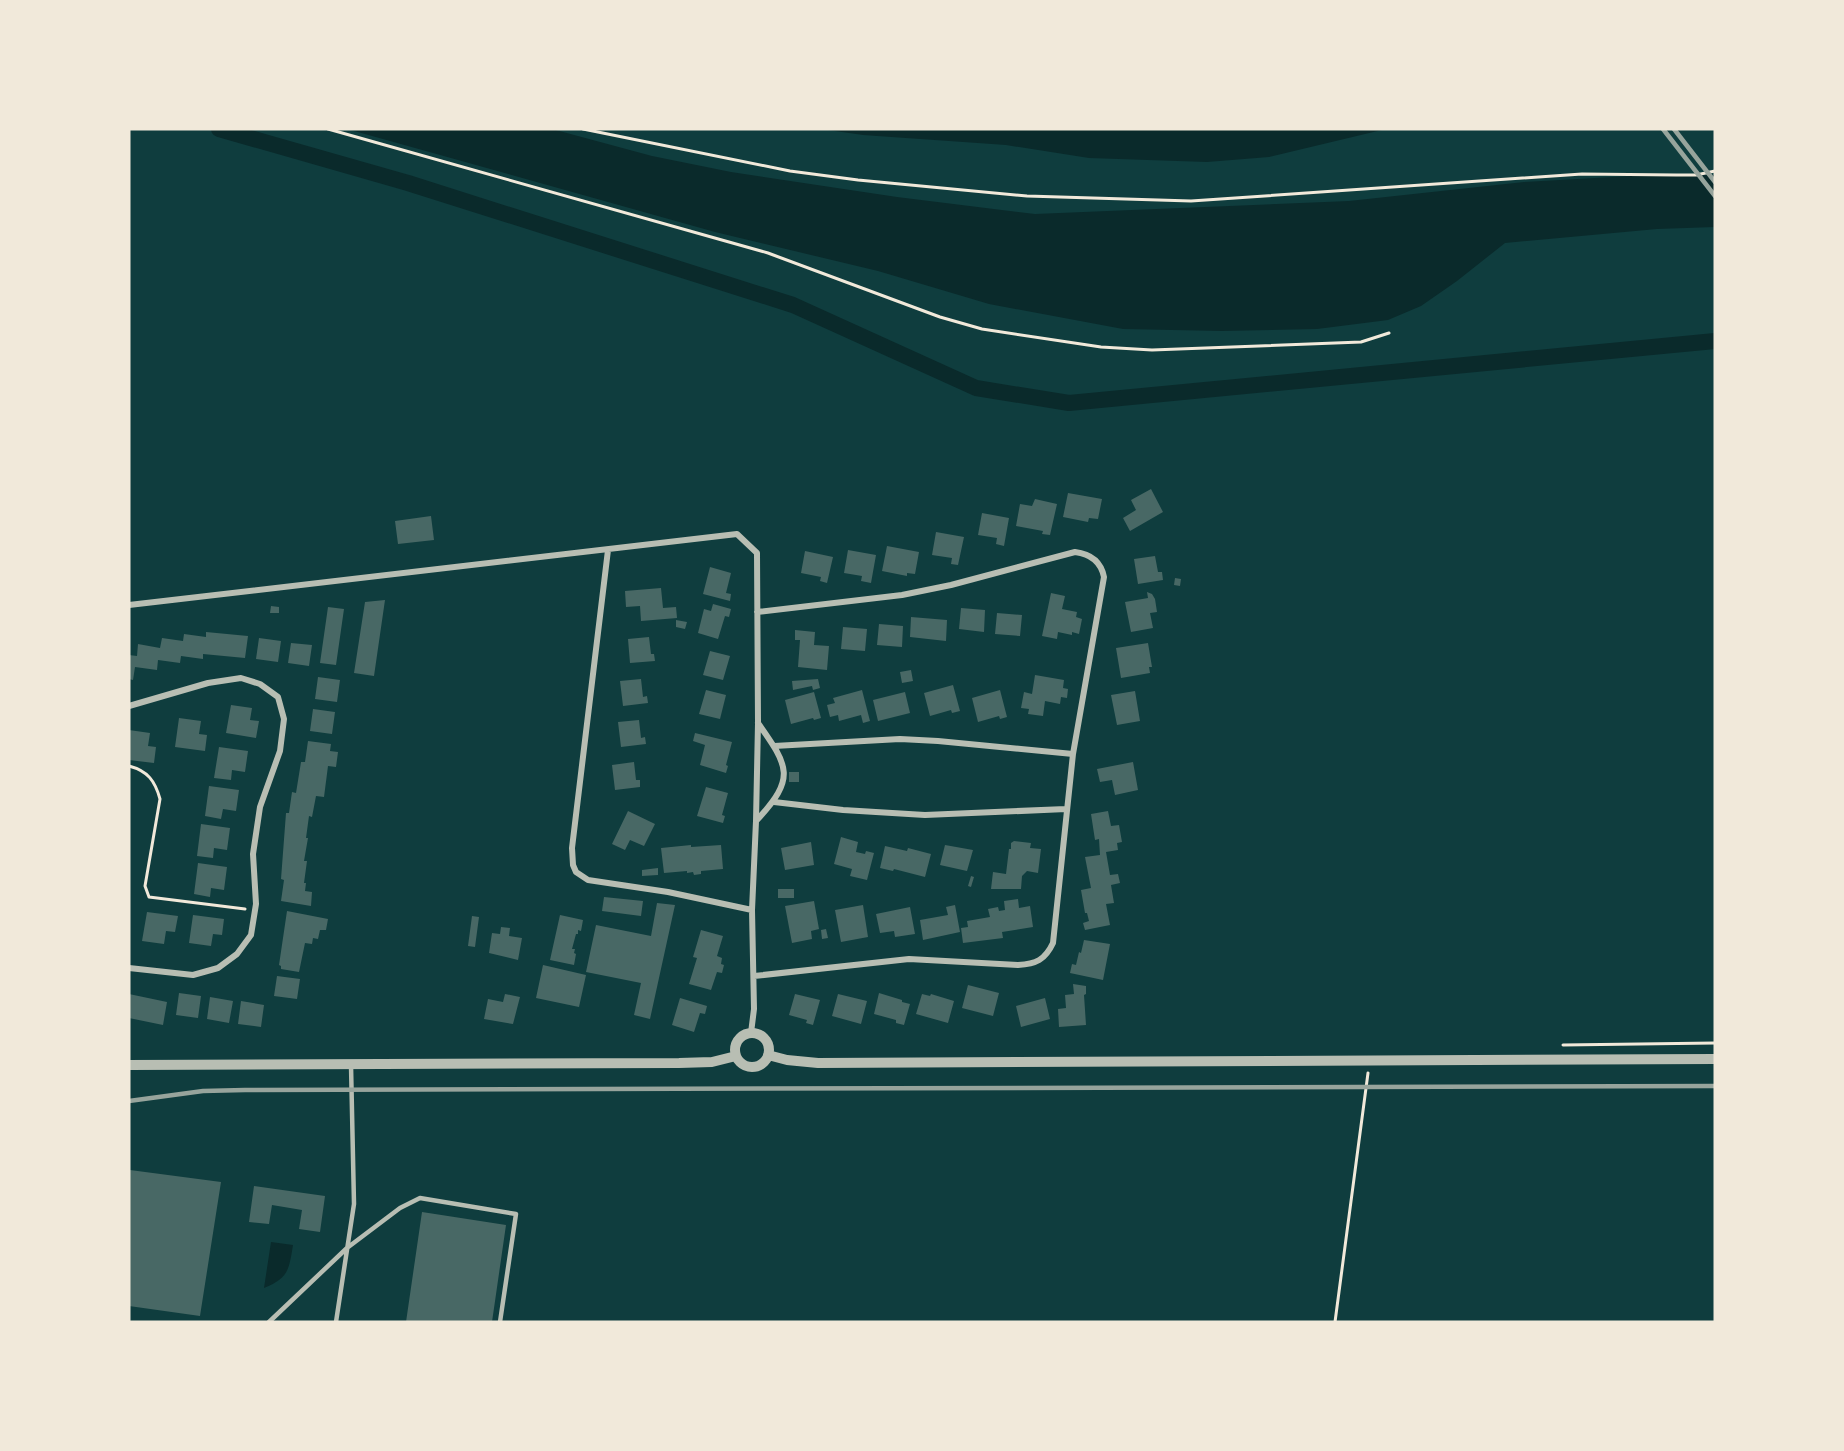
<svg xmlns="http://www.w3.org/2000/svg" width="1844" height="1451" viewBox="0 0 1844 1451" font-family="Cabin,sans-serif">
  <rect width="100%" height="100%" fill="#0f3d3e"/>
  <path fill="#0a2a2b" d="M347,129H552L652,156L731,172L897,197L1035,214L1349,201L1524,182L1631,176L1715,175V227L1657,229L1505,243L1457,281L1421,306L1388,320L1317,329L1222,331L1123,329L989,304L878,271L715,232Z
    M821,129H1386L1269,157L1207,162L1089,158L1006,145L863,135Z
    M271,1242L293,1245C289,1269 289,1278 264,1288Z"/>
  <g fill="none" stroke-linecap="round" stroke-linejoin="round">
    <path stroke="#0a2a2b" stroke-width="16" d="M219,129L408,183L793,305L976,388L1069,403L1715,341"/>
  </g>
  <path fill="#486865" d="M1151,489L1163,512L1130,531L1123,518L1136,510L1131,500Z
    M1068,493L1102,499L1098,519L1089,518L1088,522L1063,517Z
    M1035,499L1057,504L1050,535L1042,534L1043,531L1016,526L1020,504L1032,506Z
    M982,513L1009,518L1004,546L996,544L997,538L978,535Z
    M431,516L434,540L398,544L395,521Z
    M936,532L964,537L958,565L951,564L952,558L932,555Z
    M887,546L919,552L915,574L907,573V576L882,571Z
    M848,550L876,555L871,583L861,581L862,576L844,573Z
    M805,551L833,557L827,583L820,581L821,577L801,573Z
    M1155,556L1158,572H1162L1163,580L1138,584L1134,559Z
    M710,567L731,573L726,593L731,594L730,601L703,594Z
    M1175,578L1181,579L1180,586L1174,585Z
    M661,588L663,608L676,607L677,618L641,621L640,606L626,607L625,591Z
    M1147,592L1152,594L1155,599L1157,612L1150,613L1153,628L1131,632L1125,602L1148,598Z
    M1051,593L1065,596L1062,609L1077,612L1076,617L1082,619L1079,634L1072,632V635L1058,632L1057,639L1042,636Z
    M385,600L374,676L354,673L365,602Z
    M713,604L731,609L729,617L725,616L718,639L698,633L704,609L711,611Z
    M271,606L279,607V613H270Z
    M328,607L344,609L336,665L320,663Z
    M961,608L985,610L984,632L959,629Z
    M997,613L1022,615L1020,636L995,634Z
    M911,617L947,620L946,641L910,637Z
    M676,620L687,622L685,629L676,627Z
    M879,624L903,626L902,647L877,645Z
    M843,627L867,629L865,651L841,649Z
    M795,630L815,632L814,645L829,646L827,670L798,667L800,640H795Z
    M206,632L248,636L245,658L203,654V659L181,656L180,663L158,660L157,670L135,667L133,680L129,679V655L137,656L138,644L160,648L162,638L183,641L184,634L206,637Z
    M649,637L651,654H654L655,661L630,663L628,639Z
    M259,638L281,641L278,662L256,659Z
    M291,643L312,645L309,666L288,663Z
    M1148,643L1152,667H1149L1150,673L1121,678L1116,648Z
    M710,651L730,656L723,680L703,675Z
    M911,670L913,681L902,683L900,672Z
    M1035,675L1064,680L1063,688L1068,689L1067,698L1061,697L1060,704L1045,701L1043,716L1028,714L1029,709L1021,708L1024,692L1032,694Z
    M318,677L340,680L337,702L315,699Z
    M641,679L643,697L647,696L648,703L623,706L620,681Z
    M818,679L820,688L813,690L812,686L793,690L792,681Z
    M953,685L960,711L952,713L951,710L930,716L924,693Z
    M706,690L726,695L720,719L699,714Z
    M862,690L870,721L863,723L861,715L839,721L838,715L830,717L827,705L835,703L833,698Z
    M1000,690L1007,717L1000,719L999,716L978,722L972,698Z
    M1135,691L1140,721L1117,725L1111,695Z
    M814,692L821,718L814,720L813,718L791,724L785,700Z
    M905,692L910,713L878,721L873,700Z
    M231,705L252,708L250,720L259,721L256,738L226,733Z
    M313,709L335,712L332,734L310,731Z
    M179,718L201,721L199,734L207,735L205,751L175,747Z
    M639,720L641,738L645,737L646,744L621,747L618,722Z
    M129,730L150,733L148,746L156,747L154,763L129,760Z
    M695,733L732,742L726,765L728,766L726,773L700,765L705,745L693,741Z
    M308,741L331,744L330,751L338,752L336,767L328,766L324,797L316,796L312,817L309,816L306,838H308L304,861H307L304,883H306L305,891L312,892L311,906L281,901L284,880L281,879L286,813H289L292,792L296,793L301,762H305Z
    M219,747L248,751L245,772L232,770L231,780L214,778Z
    M634,762L636,780H640V787L615,790L612,765Z
    M1133,762L1138,790L1115,795L1112,780L1100,782L1097,769Z
    M789,772H799V782H789Z
    M209,786L239,790L236,811L223,809L221,819L205,816Z
    M706,787L728,793L722,815L725,816L723,823L697,816Z
    M628,811L655,824L644,846L630,840L625,850L612,844Z
    M1108,811L1111,826L1119,825L1122,842L1117,843L1118,850L1106,852L1110,875L1118,874L1120,883L1111,885L1114,903L1106,904L1110,925L1085,930L1083,923L1089,921L1087,913H1085L1081,890L1091,888L1085,857L1100,855L1099,839L1095,840L1091,814Z
    M201,824L230,828L227,850L214,848L213,858L197,856Z
    M841,837L858,842L856,852L865,854L866,851L874,853L867,880L850,876L852,869L834,864Z
    M1014,841L1031,843L1030,848L1041,849L1038,873L1027,871L1022,876L1021,889H991L993,872L1006,874L1009,849H1011V843Z
    M811,842L814,865L785,870L781,848Z
    M691,845V847L721,845L723,869L701,871V874L694,875L693,872L687,873V871L664,873L661,848Z
    M945,845L973,850L967,871L940,865Z
    M885,846L907,851L908,848L931,854L925,877L894,869L893,871L880,868Z
    M198,863L227,867L224,890L211,888L210,897L194,894Z
    M658,868V875L642,876V870Z
    M971,876L974,877L971,887L968,886Z
    M778,889H794V898H778Z
    M604,897L643,901L641,916L602,911Z
    M1018,899L1019,908L1030,906L1033,927L1002,932L1003,938L963,943L961,928L968,927L967,921L990,917L988,909L998,907L999,911L1005,910L1004,901Z
    M814,901L819,929L811,931L812,939L792,943L785,906Z
    M657,903L675,905L650,1019L634,1015L641,983L586,972L596,925L651,936Z
    M863,905L868,937L841,942L835,910Z
    M955,905L960,932L923,940L920,920L948,915L946,907Z
    M910,907L915,934L895,937L894,931L880,933L876,914Z
    M287,911L328,919L326,930H320L318,939L313,938L312,944L305,943L299,972L281,969V966L279,965Z
    M147,912L178,916L175,932L166,931L164,944L142,941Z
    M193,915L224,919L222,935L213,934L211,946L189,943Z
    M560,915L583,920L581,931L578,930V934H576L572,949H575L574,953L576,954L574,965L550,960Z
    M472,916L479,917L475,947L468,946Z
    M501,927L510,928L509,936L522,938L518,960L489,953L492,933L500,934Z
    M826,929L828,938L822,939L821,930Z
    M701,930L723,936L717,956L722,958L721,964L724,965L722,973L717,972L711,990L689,984L697,958L693,957Z
    M1084,940L1110,944L1103,980L1070,973L1072,964L1076,965L1079,952L1081,953Z
    M543,965L586,975L579,1007L536,998Z
    M277,976L300,979L297,999L274,996Z
    M1073,984L1086,986V994L1084,995L1086,1025L1059,1027L1058,1009L1066,1008L1065,995L1074,994Z
    M968,985L999,993L993,1016L962,1008Z
    M179,993L201,996L198,1018L176,1015Z
    M879,993L902,1000V1002L910,1004L904,1025L896,1023V1020L874,1014Z
    M129,994L167,1002L163,1025L129,1018Z
    M505,994L520,997L513,1024L484,1019L488,999L503,1002Z
    M795,994L820,1000L813,1025L806,1023L807,1020L789,1015Z
    M838,994L867,1001L861,1024L832,1016Z
    M922,994L930,996L931,994L954,1001L948,1023L916,1014Z
    M210,997L233,1001L229,1023L207,1019Z
    M680,998L707,1006L705,1014L700,1013L694,1032L672,1025Z
    M1045,998L1050,1019L1021,1027L1016,1006Z
    M241,1001L264,1005L261,1027L238,1024Z
    M130,1170L221,1182L200,1316L129,1306Z
    M254,1186L325,1196L320,1232L299,1229L302,1210L272,1205L269,1224L249,1222Z
    M422,1212L506,1225L492,1322H406Z"/>
  <g fill="none" stroke-linecap="round" stroke-linejoin="round">
    <path stroke="#f1e9da" stroke-width="3" d="M328,129L768,253L940,317L982,329L1101,347L1152,350L1361,342L1389,333
      M583,129L790,171L858,180L1027,196L1191,201L1582,174L1676,175H1696L1715,171
      M129,766C148,771 155,781 160,799L145,886L149,897L245,909
      M1563,1045L1715,1043
      M1335,1322L1368,1073"/>
    <path stroke="#b8beb3" stroke-width="4.5" d="M269,1322L347,1248L400,1208L420,1198L516,1214L500,1322
      M336,1322L354,1204L351,1065"/>
    <path stroke="#b8beb3" stroke-width="6" d="M608,550L572,848L573,865L576,872L588,880L668,892L752,910
      M129,605L737,534L757,553L758,723L756,821L752,910L754,1009L751,1033
      M129,706L208,683L241,678L260,684L278,697L284,719L280,751L260,807L253,854L256,904L251,935L237,954L218,968L193,975L129,968
      M774,746L900,739L938,741L1073,754
      M774,802L843,810L925,815L1066,809
      M757,820C796,778 789,767 758,723
      M754,976L909,959L1018,965C1036,964 1045,960 1053,943L1073,754L1104,577C1101,562 1091,554 1075,552L951,585L902,595L757,612"/>
    <path stroke="#b8beb3" stroke-width="10" d="M735 1050a17 17 0 1 1 34 0a17 17 0 1 1-34 0Z
      M768,1055L787,1060L818,1063L1715,1059
      M129,1065L679,1063L712,1062L736,1056"/>
    <path stroke="#97a49c" stroke-width="4.5" d="M1663,129L1715,196
      M1674,129L1715,182
      M129,1101L203,1091L245,1090L1715,1086"/>
  </g>
  <rect width="1844" height="1451" fill="none" stroke="#f1e9da" stroke-width="261"/>
</svg>
